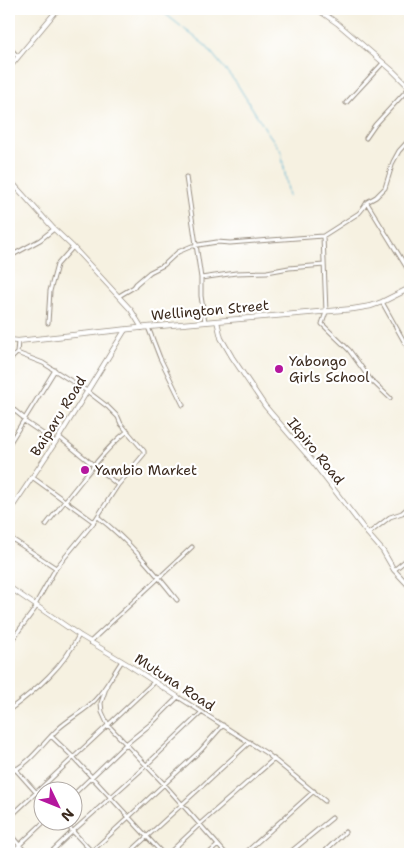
<svg xmlns="http://www.w3.org/2000/svg" width="419" height="863" viewBox="0 0 419 863" font-family="'Shantell Sans',sans-serif">
  <rect width="100%" height="100%" fill="#fff"/>
  <filter id="ink" filterUnits="userSpaceOnUse"><feTurbulence type="fractalNoise" baseFrequency=".02" numOctaves="2"/><feDisplacementMap in="SourceGraphic" scale="10" xChannelSelector="R" yChannelSelector="G"/><feConvolveMatrix kernelMatrix="1 2 1 2 8 2 1 2 1" color-interpolation-filters="sRGB"/></filter>
  <filter id="wash" filterUnits="userSpaceOnUse"><feTurbulence type="fractalNoise" baseFrequency=".0096" numOctaves="4" result="noise"/><feDisplacementMap in="SourceGraphic" scale="20" xChannelSelector="R" yChannelSelector="G"/><feGaussianBlur stdDeviation="1.12" result="paint"/><feColorMatrix in="noise" values="0 0 0 0 0 0 0 0 0 0 0 0 0 0 0 0 0 1.4 0 .05"/><feComposite in="paint" operator="in"/></filter>
  <g filter="url(#wash)">
    <rect width="100%" height="100%" fill="#f6f1e1"/>
    <g fill="none" stroke-linecap="round" stroke-linejoin="round">
      <path stroke="#52afd0" stroke-width="1" d="M159,9L206,46L237,84L266,130L281,151L289,196"/>
    </g>
  </g>
  <g filter="url(#ink)">
    <g fill="none" stroke-linecap="round" stroke-linejoin="round">
      <defs>
        <path id="minor" d="M9,47L18,57
          M346,103L383,63
          M366,138L375,125L409,88
          M186,177L201,278V296L205,322
          M367,203L410,273
          M323,236L326,312L322,324L349,350L370,379L390,398
          M9,257L40,240L54,229
          M201,278L236,273L267,272L289,268L324,265
          M119,296L134,287L136,284L150,272L164,265L178,252L192,246L217,242L230,243L323,236L359,213L364,207L367,202L376,197L385,188L393,162L399,151L410,139
          M382,302L410,352
          M48,323L50,291L57,265L73,247
          M148,327L160,358L183,405
          M17,353L43,363L87,391L108,407L118,417L121,424L144,451V454L118,485L94,522L56,568L35,605
          M9,361L17,353L18,341
          M9,406L25,419
          M24,421L55,442
          M59,437L118,485
          M9,444L55,370
          M32,477L94,522
          M98,517C128,540 154,571 177,600
          M46,525C59,508 72,493 85,476C98,461 111,443 128,431
          M368,534L390,517L402,513L410,506
          M9,537L56,568
          M394,570L410,557
          M90,642L192,547
          M9,644L37,606
          M107,685L101,703L102,712L108,725L164,784L226,854
          M9,710C36,690 64,666 79,635
          M51,736L74,758L163,854
          M9,762L42,799
          M9,773C30,764 42,744 58,729C70,718 85,711 95,700C106,688 113,674 122,661
          M72,796L126,744L152,723L178,697L266,753L325,801
          M9,818L155,681
          M62,820L94,854
          M9,833L27,854
          M10,854L46,820
          M49,854L72,832L139,772L202,712
          M89,854L201,750L223,725
          M128,854L250,742
          M168,854L200,824L274,759
          M208,854L218,845
          M244,854L314,791
          M288,854L332,818
          M322,854L345,832"/>
        <path id="tertiary" d="M317,9L337,23L393,71L410,88
          M9,68L58,9
          M9,179L54,229L73,247L131,310L142,328
          M217,321L221,338L232,357L265,406L288,433L309,457L368,534L383,551L394,570L410,587
          M9,512L59,437L125,330
          M9,587L79,635L127,664L178,697"/>
        <path id="primary" d="M9,340L18,341L148,327L353,309L371,306L382,302L410,288"/>
      </defs>
      <use href="#minor" stroke="#988e80" stroke-width="5"/>
      <use href="#tertiary" stroke="#988e80" stroke-width="5.5"/>
      <use href="#primary" stroke="#988e80" stroke-width="6"/>
      <use href="#minor" stroke="#fff" stroke-width="3"/>
      <use href="#tertiary" stroke="#fff" stroke-width="4"/>
      <use href="#primary" stroke="#fff" stroke-width="4.5"/>
    </g>
  </g>
  <g fill="#b5179e" stroke="#fff" stroke-width="2">
    <circle cx="279" cy="369" r="5"/>
    <circle cx="85" cy="470" r="5"/>
  </g>
  <g text-anchor="middle" dominant-baseline="central" stroke-width="4.5" stroke-linejoin="round" paint-order="stroke">
    <g font-size="14" fill="#3b2a1e" stroke="#fff">
      <text transform="translate(210 310) rotate(-5)">Wellington Street</text>
      <text transform="translate(58 416) rotate(-58)">Baiparu Road</text>
      <text transform="translate(316 451) rotate(51)">Ikpiro Road</text>
      <text transform="translate(175 682) rotate(33)">Mutuna Road</text>
    </g>
    <g font-size="14" fill="#3b2a1e" stroke="#fff" text-anchor="start">
      <text x="289" y="361">Yabongo<tspan x="289" dy="16">Girls School</tspan></text>
      <text x="95" y="470">Yambio Market</text>
    </g>
  </g>
  <rect width="419" height="863" fill="none" stroke="#fff" stroke-width="30"/>
  <g transform="translate(58 806) rotate(133)"><circle r="24" fill="#ffffff" stroke="#b1aaa5"/>
  <path d="M0-4L9 19L0 12L-9 19Z" fill="#b5179e"/>
  <text y="-8" font-size="14" font-weight="bold" text-anchor="middle" fill="#3b2a1e">N</text>
  </g>
</svg>
